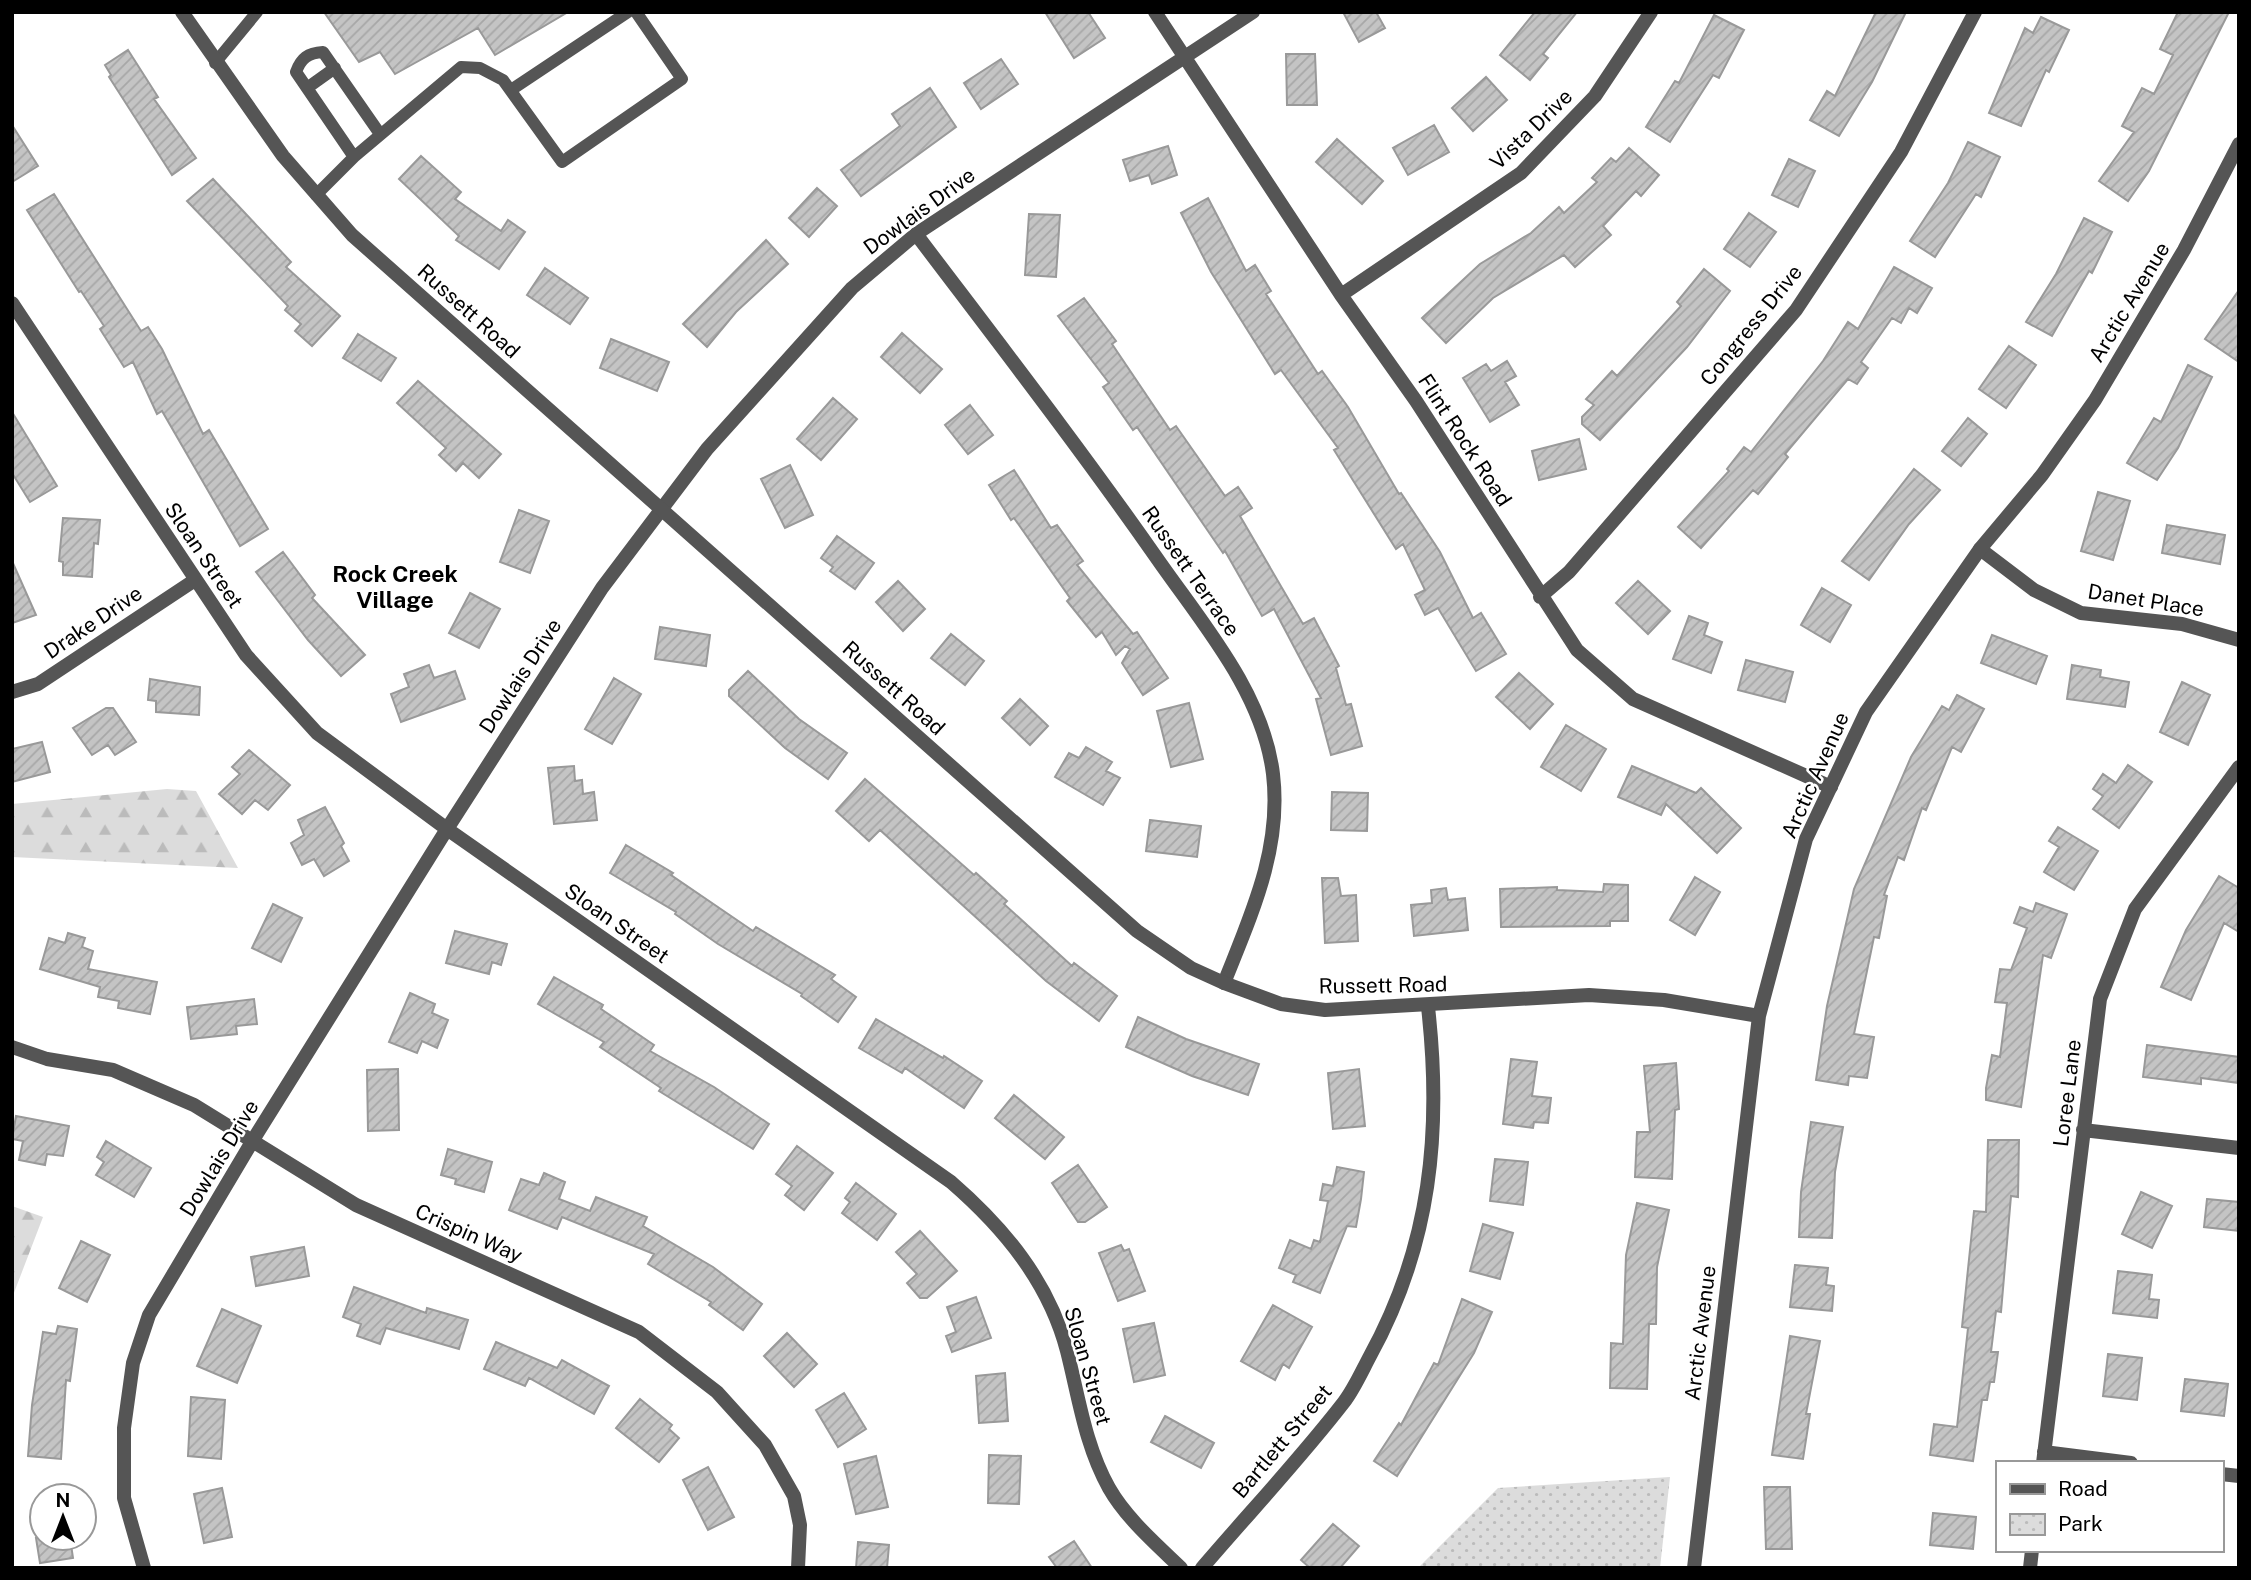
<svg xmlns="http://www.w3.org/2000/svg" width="2251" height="1580" viewBox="0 0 2251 1580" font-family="'Public Sans',sans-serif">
  <defs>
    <pattern id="forest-firs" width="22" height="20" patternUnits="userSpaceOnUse" patternTransform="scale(1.75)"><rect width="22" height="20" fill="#dcdcdc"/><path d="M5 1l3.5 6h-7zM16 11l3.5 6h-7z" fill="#bbb"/></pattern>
    <pattern id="park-dots" width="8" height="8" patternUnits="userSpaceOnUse" patternTransform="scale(1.75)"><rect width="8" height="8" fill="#dcdcdc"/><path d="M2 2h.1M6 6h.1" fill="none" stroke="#bbb" stroke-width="1.8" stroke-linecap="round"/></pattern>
    <pattern id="building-hatch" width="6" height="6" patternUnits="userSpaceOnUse" patternTransform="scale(1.75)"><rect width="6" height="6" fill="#c4c4c4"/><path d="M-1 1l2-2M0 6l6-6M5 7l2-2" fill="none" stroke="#a7a7a7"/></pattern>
  </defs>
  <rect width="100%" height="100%" fill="#fff"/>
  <path fill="url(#forest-firs)" d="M167,789L196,791L238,868L12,857V804Z
    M12,1206L43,1217L12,1298Z"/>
  <path fill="url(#park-dots)" d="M1670,1477L1660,1568H1418L1498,1488Z"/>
  <path fill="url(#building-hatch)" stroke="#999" stroke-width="2" d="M324,12H568L495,55L478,28L395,74L380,52L359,62Z
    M1045,12H1088L1105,38L1074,58Z
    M1343,12H1376L1385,28L1359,42Z
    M1535,12H1577L1543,54L1548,58L1530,80L1500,55Z
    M1876,12H1906L1872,82L1839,136L1810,120L1827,91L1835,96Z
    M2178,12H2229L2149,171L2128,201L2099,181L2134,132L2122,126L2142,88L2154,94L2173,55L2160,49Z
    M1714,15L1744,30L1719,78L1713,75L1670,142L1646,127L1675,81L1679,83Z
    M2041,17L2069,30L2049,72L2046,70L2021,126L1989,113L2025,28L2033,33Z
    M128,50L158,97L154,99L196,158L172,175L109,77L111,75L105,65Z
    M1286,54H1315L1317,105H1287Z
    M1001,59L1018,84L981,109L964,83Z
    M1486,77L1507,100L1473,131L1452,108Z
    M930,88L956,127L861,196L841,170L900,126L892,114Z
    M12,125L38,166L12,182Z
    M1434,125L1449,152L1408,175L1393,148Z
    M1337,139L1383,181L1362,204L1316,162Z
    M1968,142L2000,157L1981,197L1976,194L1935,257L1910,241L1948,183Z
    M1168,146L1177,175L1152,184L1149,175L1130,181L1123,160Z
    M1629,148L1659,175L1641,196L1636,191L1603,226L1611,235L1575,267L1564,255L1493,298L1446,343L1422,318L1480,264L1531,233L1559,207L1564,213L1597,182L1592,178L1611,158L1616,162Z
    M421,156L461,192L455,199L501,231L508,220L525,232L499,269L456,240L459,236L399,179Z
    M1789,159L1815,171L1798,207L1772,195Z
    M213,179L291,262L286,267L340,316L312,346L295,331L301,324L285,310L288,306L187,201Z
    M817,188L837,206L809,237L789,218Z
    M54,194L141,331L148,327L162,349L203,434L209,430L268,529L240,546L162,411L157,414L133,362L124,367L100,329L104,326L81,291L79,292L27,210Z
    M1208,198L1246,271L1255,265L1271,291L1266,294L1318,374L1322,371L1348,407L1399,494L1401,493L1440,552L1473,618L1481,613L1506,654L1476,671L1438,608L1425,615L1415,595L1425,590L1403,544L1396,549L1334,450L1338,448L1281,370L1275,374L1211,272L1181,213Z
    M1749,213L1776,232L1750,267L1724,249Z
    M1029,214L1060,215L1056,277L1025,275Z
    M2084,218L2112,232L2092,273L2089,271L2052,336L2026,322L2056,274Z
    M766,240L788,264L736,312L707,347L683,324Z
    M1894,267L1932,288L1917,313L1909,308L1901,323L1892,318L1861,362L1868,368L1857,384L1848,379L1785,454L1788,457L1758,494L1753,490L1701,548L1678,527L1729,471L1727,469L1744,447L1751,452L1823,361L1848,322L1858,329Z
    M545,268L588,298L570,324L527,295Z
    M1704,269L1730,291L1687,347L1600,440L1582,424V417L1594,405L1586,399L1612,371L1617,376L1681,306L1677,302Z
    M2239,290V362L2205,339Z
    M1084,298L1116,341L1112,344L1170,430L1176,426L1225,496L1238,487L1252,508L1240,516L1303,624L1314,618L1339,666L1336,668L1346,705L1351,704L1362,746L1331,755L1316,699L1321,698L1274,609L1262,616L1225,551L1223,553L1137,427L1133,430L1103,387L1109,383L1058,316Z
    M902,333L942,369L920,393L881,357Z
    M358,334L396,358L381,381L343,358Z
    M611,339L669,362L657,391L600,368Z
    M2009,346L2036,365L2006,408L1979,389Z
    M1507,361L1516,376L1505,382L1519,405L1490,422L1463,378L1486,364L1491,371Z
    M2188,365L2212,377L2178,448L2157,480L2127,463L2154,418L2161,422Z
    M418,381L501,454L479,478L463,463L456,471L439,455L446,448L397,403Z
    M833,398L857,419L821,460L797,439Z
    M970,405L993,435L968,454L945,425Z
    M12,412L57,486L30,502L12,473Z
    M1968,418L1987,434L1961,466L1942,451Z
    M1579,439L1586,469L1539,480L1532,451Z
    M790,465L813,515L785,528L761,479Z
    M1914,469L1940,490L1909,524L1869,580L1842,561Z
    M1014,470L1051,528L1057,525L1083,561L1077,565L1133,634L1137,632L1168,678L1143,695L1122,663L1130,649L1125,646L1116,655L1102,632L1096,637L1067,601L1070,598L1014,518L1011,520L989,485Z
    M2098,492L2130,501L2113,560L2081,551Z
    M519,510L549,521L530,573L500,562Z
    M63,518L100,520L98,544L94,543L92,577L63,575V562L59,561Z
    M2167,525L2225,535L2220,564L2162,553Z
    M837,536L874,563L855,589L830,571L833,567L821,558Z
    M283,552L315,595L312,598L365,655L341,676L308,640L256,572Z
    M12,561L36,615L12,623Z
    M898,581L925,609L903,631L876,602Z
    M1638,581L1670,611L1648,634L1616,603Z
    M1822,588L1851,605L1830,642L1801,625Z
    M470,593L500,609L479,648L449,633Z
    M1689,616L1708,623L1704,635L1722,642L1711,673L1673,659Z
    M660,627L710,635L706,666L655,659Z
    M951,634L984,661L965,685L931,658Z
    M1992,635L2047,656L2036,684L1981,663Z
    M1746,660L1793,672L1785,702L1738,690Z
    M429,665L434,678L455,671L465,699L401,722L391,694L409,687L404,674Z
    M2072,665L2101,670L2100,677L2129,682L2125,707L2067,699Z
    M748,671L799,719L847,753L828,779L785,748L729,696V690Z
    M1519,673L1553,704L1530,729L1496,697Z
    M614,678L641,694L612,744L585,729Z
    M150,679L200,687L199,715L156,712V701L148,700Z
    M2182,682L2210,695L2188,745L2160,732Z
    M1957,695L1984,709L1961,752L1952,747L1926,810L1922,808L1904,860L1898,857L1884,895L1887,896L1879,938L1874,937L1854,1034L1874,1037L1867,1078L1849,1076L1848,1085L1816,1080L1827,1006L1854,889L1911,757L1942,706L1949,710Z
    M1020,699L1048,726L1030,745L1002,718Z
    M1189,703L1203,759L1171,767L1157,711Z
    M106,708H113L136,742L115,755L108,745L92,755L73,728Z
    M1566,725L1606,749L1581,791L1541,767Z
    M42,742L50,772L12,782V749Z
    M1086,747L1112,762L1106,771L1120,778L1103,805L1055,777L1069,753L1079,758Z
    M249,750L290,785L268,810L255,800L242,814L219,794L240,774L232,767Z
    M2128,765L2152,782L2119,828L2093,809L2103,796L2093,789L2103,774L2116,783Z
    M574,766L575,781L582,780L583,794L594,792L597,820L554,824L548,768Z
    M1632,766L1696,793L1701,788L1741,828L1717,853L1666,804L1661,815L1618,797Z
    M865,779L974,875L976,873L1007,901L1004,904L1072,966L1074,963L1117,996L1099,1021L1046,981L880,830L869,841L836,811Z
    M1332,792L1368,793L1367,831L1331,830Z
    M325,807L344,843L341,846L349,861L324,876L314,859L302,865L291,843L304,835L298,820Z
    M1150,820L1201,826L1197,857L1146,851Z
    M2058,827L2098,851L2074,890L2044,872L2059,847L2049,841Z
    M626,845L673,873L671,875L753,931L756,927L835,975L831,979L856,997L838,1022L801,996L802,994L718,944L675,914L676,912L610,873Z
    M2219,876L2239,888V932L2224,923L2191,1000L2161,987L2186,930Z
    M1695,877L1720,892L1695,935L1670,920Z
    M1322,878H1338L1341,896L1356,895L1358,941L1325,943Z
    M1604,884L1628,885V921H1610V926L1501,927L1500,889L1557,887V890L1603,892Z
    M1446,888L1448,900L1465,898L1468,930L1414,936L1411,905L1432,903L1431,890Z
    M2036,903L2067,914L2051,958L2043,955L2021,1107L1986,1100V1088L1992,1055L2000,1057L2007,1003L1995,1002L2000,969L2011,970L2027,928L2014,923L2020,907L2033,912Z
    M273,904L302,918L281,962L252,948Z
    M455,931L507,944L501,965L492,962L489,974L446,963Z
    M68,933L85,938L82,947L93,951L88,969L157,982L150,1014L118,1008L119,1001L98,997L100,987L40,969L49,938L65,943Z
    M554,977L603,1005L601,1009L654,1045L650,1051L714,1087L769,1124L753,1149L659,1091L661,1088L600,1047L604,1042L538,1004Z
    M410,993L435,1004L432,1013L448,1020L437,1048L422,1041L417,1053L389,1042Z
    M254,999L257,1024L236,1026L237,1034L191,1039L187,1007Z
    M1138,1017L1186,1039L1259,1064L1248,1095L1192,1076L1126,1047Z
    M876,1019L943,1058L944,1056L982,1081L964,1108L905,1068L902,1073L859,1048Z
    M2147,1045L2239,1057V1083L2201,1078V1084L2143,1077Z
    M1511,1059L1537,1062L1532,1096L1551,1098L1548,1123L1534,1122L1533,1128L1503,1124Z
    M1676,1063L1679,1109L1675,1110L1672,1179L1635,1177L1637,1132H1650L1644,1066Z
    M398,1069L399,1130L368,1131L367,1070Z
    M1359,1069L1365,1126L1333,1129L1328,1073Z
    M1014,1095L1064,1137L1045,1159L995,1118Z
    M16,1116L69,1126L63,1156L47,1154L45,1165L19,1160L23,1141L12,1139Z
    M1811,1122L1843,1127L1835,1172L1832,1238L1799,1237L1801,1192Z
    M1988,1140H2019L2018,1197L2011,1196L2001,1312L1996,1311L1991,1352H1998L1994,1382H1990L1987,1400H1982L1973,1461L1930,1455L1934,1424L1957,1427L1968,1328L1962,1327L1974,1211L1986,1212Z
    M106,1141L151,1168L134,1197L96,1175L104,1162L97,1157Z
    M797,1146L833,1173L804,1210L785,1195L792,1186L776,1174Z
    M448,1149L492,1162L484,1192L455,1184L456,1179L441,1175Z
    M1495,1159L1528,1162L1523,1205L1490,1201Z
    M1078,1165L1107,1207L1085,1222H1078L1052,1183Z
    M1337,1167L1364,1172L1361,1199L1356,1227L1347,1226L1320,1293L1293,1282L1296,1275L1279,1268L1290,1240L1311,1249L1314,1240L1320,1242L1328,1201L1320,1200L1323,1184L1333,1186Z
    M544,1173L565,1182L559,1199L590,1211L596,1197L647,1217L643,1226L713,1267L762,1304L743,1330L709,1305L711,1302L648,1264L654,1254L562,1217L557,1229L509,1210L521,1179L539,1185Z
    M856,1183L896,1214L877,1240L842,1213L850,1202L845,1198Z
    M2141,1192L2172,1206L2152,1248L2122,1234Z
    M2207,1199L2239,1202V1231L2204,1227Z
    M1637,1203L1669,1210L1657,1267L1656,1324H1649L1647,1389L1610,1388L1611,1343L1623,1344L1626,1255Z
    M1483,1224L1513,1233L1500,1279L1470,1271Z
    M920,1231L957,1271L927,1298H920L907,1283L917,1274L896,1252Z
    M81,1241L110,1255L87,1302L59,1288Z
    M1121,1245L1124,1251L1129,1249L1145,1291L1118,1301L1099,1253Z
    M304,1247L309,1276L256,1286L251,1257Z
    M1795,1265L1828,1268L1826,1285L1834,1286L1832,1311L1790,1307Z
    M2118,1271L2152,1275L2149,1299L2159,1300L2157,1318L2113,1313Z
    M354,1287L426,1313L427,1308L468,1320L459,1349L386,1328L380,1344L357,1336L361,1324L343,1317Z
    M976,1297L991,1338L952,1352L946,1336L956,1332L947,1307Z
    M1462,1299L1492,1312L1474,1353L1397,1476L1374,1461L1399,1423L1401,1425L1434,1363L1438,1365Z
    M1273,1305L1312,1327L1289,1368L1283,1364L1275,1380L1241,1361Z
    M222,1309L261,1326L237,1383L197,1366Z
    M1154,1323L1165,1375L1134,1382L1123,1329Z
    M58,1326L77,1329L70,1381L66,1380L61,1459L28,1456L32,1405L43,1332L56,1334Z
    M787,1333L817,1364L794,1387L764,1356Z
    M1790,1336L1820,1341L1806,1414H1810L1803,1459L1772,1455Z
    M496,1342L557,1368L562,1360L609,1386L594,1414L529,1378L525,1386L484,1369Z
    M2108,1354L2142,1358L2137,1400L2103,1396Z
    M1005,1373L1008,1421L979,1423L976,1376Z
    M2185,1379L2228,1384L2224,1416L2181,1411Z
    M844,1393L866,1429L838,1447L816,1410Z
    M191,1397L225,1400L221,1459L188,1456Z
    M640,1399L672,1425L669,1429L679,1438L659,1462L616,1428Z
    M1165,1416L1214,1443L1201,1468L1151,1442Z
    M989,1455L1021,1456L1019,1504L988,1503Z
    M876,1456L888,1507L856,1514L844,1464Z
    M708,1467L734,1517L708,1530L683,1480Z
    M1764,1487H1790L1792,1549H1766Z
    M222,1488L232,1537L204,1543L194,1494Z
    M1933,1513L1976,1517L1973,1549L1930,1545Z
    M1333,1524L1359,1546L1340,1568H1310L1301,1560Z
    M36,1538H70L73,1558L40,1563Z
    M1074,1541L1092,1568H1057L1049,1557Z
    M858,1542L889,1545L887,1568H856Z"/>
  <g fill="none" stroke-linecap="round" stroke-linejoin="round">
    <path stroke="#555" stroke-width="12" d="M215,63L257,12
      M307,88L335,68
      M511,90L628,12
      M354,157L296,72C301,58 308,53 323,52L380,134
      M316,195L354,157L461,67L480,68L503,80L562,162L682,79L636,12"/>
    <path stroke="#555" stroke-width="14" d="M1155,12L1341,295L1416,401L1577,650L1633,699L1831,787
      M916,234C997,341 1079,447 1156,557C1201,622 1263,692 1273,774C1282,849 1251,915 1224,983
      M1341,295L1521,173L1595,96L1651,12
      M12,303L246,655L317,733L447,829L951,1182C1004,1228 1049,1282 1067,1351C1079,1398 1085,1445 1109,1488C1126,1518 1156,1544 1181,1568
      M1980,549L2034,590L2081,613L2182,624L2239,640
      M1540,597L1569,572L1796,310L1901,152L1975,12
      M12,692L38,684L195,580
      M12,1047L47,1059L113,1070L194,1105L356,1205L639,1332L717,1392L765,1445L794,1496L800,1525L798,1568
      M2083,1130L2239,1148
      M2044,1452L2131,1463
      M2043,1463L2100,999L2135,909L2239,767
      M2221,1474L2239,1476
      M144,1568L124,1498V1428L133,1363L149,1315L253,1140L447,829L602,588L707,449L852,288L916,234L1253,12
      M1202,1568C1249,1513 1300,1459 1344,1402C1354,1389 1362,1371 1370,1356C1431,1245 1442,1131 1428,1007
      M2030,1568L2032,1550"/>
    <path stroke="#555" stroke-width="14" d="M182,12L283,156L352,235L1137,931L1191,968L1224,983L1281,1004L1325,1010L1589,995L1664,1000L1759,1016
      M1694,1568L1759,1016L1806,839L1866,712L1980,549L2042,475L2095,400L2184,250L2239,144"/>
  </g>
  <g text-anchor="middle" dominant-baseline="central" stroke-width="5" stroke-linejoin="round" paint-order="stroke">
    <g font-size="21" fill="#000" stroke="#fff">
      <text transform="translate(1531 129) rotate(-44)">Vista Drive</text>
      <text transform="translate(919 211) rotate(-36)">Dowlais Drive</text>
      <text transform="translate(2129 302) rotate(-59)">Arctic Avenue</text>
      <text transform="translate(469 311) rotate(42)">Russett Road</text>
      <text transform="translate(1751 325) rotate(-51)">Congress Drive</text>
      <text transform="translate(1465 440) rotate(57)">Flint Rock Road</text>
      <text transform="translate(204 555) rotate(56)">Sloan Street</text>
      <text transform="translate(1191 571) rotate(55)">Russett Terrace</text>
      <text transform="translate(2146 600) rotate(9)">Danet Place</text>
      <text transform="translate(93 622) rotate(-34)">Drake Drive</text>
      <text transform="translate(520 676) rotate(-57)">Dowlais Drive</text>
      <text transform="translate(894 688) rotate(42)">Russett Road</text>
      <text transform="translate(1815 775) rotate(-66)">Arctic Avenue</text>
      <text transform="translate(617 923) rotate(35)">Sloan Street</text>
      <text transform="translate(1383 985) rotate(-1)">Russett Road</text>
      <text transform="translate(2067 1093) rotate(-83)">Loree Lane</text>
      <text transform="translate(219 1158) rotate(-59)">Dowlais Drive</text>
      <text transform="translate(469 1233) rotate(24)">Crispin Way</text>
      <text transform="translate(1700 1333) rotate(-83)">Arctic Avenue</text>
      <text transform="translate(1088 1366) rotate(74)">Sloan Street</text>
      <text transform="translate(1282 1441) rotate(-50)">Bartlett Street</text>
    </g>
    <g font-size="23" font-weight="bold" fill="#000" stroke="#fff">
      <text x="395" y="573">Rock Creek<tspan x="395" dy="26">Village</tspan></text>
    </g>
  </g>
  <rect width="2251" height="1580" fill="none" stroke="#000000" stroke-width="28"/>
  <rect x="1996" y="1461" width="228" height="91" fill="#ffffff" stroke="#999999" stroke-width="2"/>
  <rect x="2010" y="1484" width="35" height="10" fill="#555555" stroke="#999999" stroke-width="2"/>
  <text x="2058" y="1496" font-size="21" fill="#000000">Road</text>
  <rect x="2010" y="1514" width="35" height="21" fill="url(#park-dots)" stroke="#999999" stroke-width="2"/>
  <text x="2058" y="1531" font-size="21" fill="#000000">Park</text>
  <g transform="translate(63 1517)"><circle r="33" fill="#ffffff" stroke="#999999" stroke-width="2"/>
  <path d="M0-5L12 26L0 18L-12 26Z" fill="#000000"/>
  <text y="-10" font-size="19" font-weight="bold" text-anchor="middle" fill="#000000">N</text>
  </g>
</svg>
